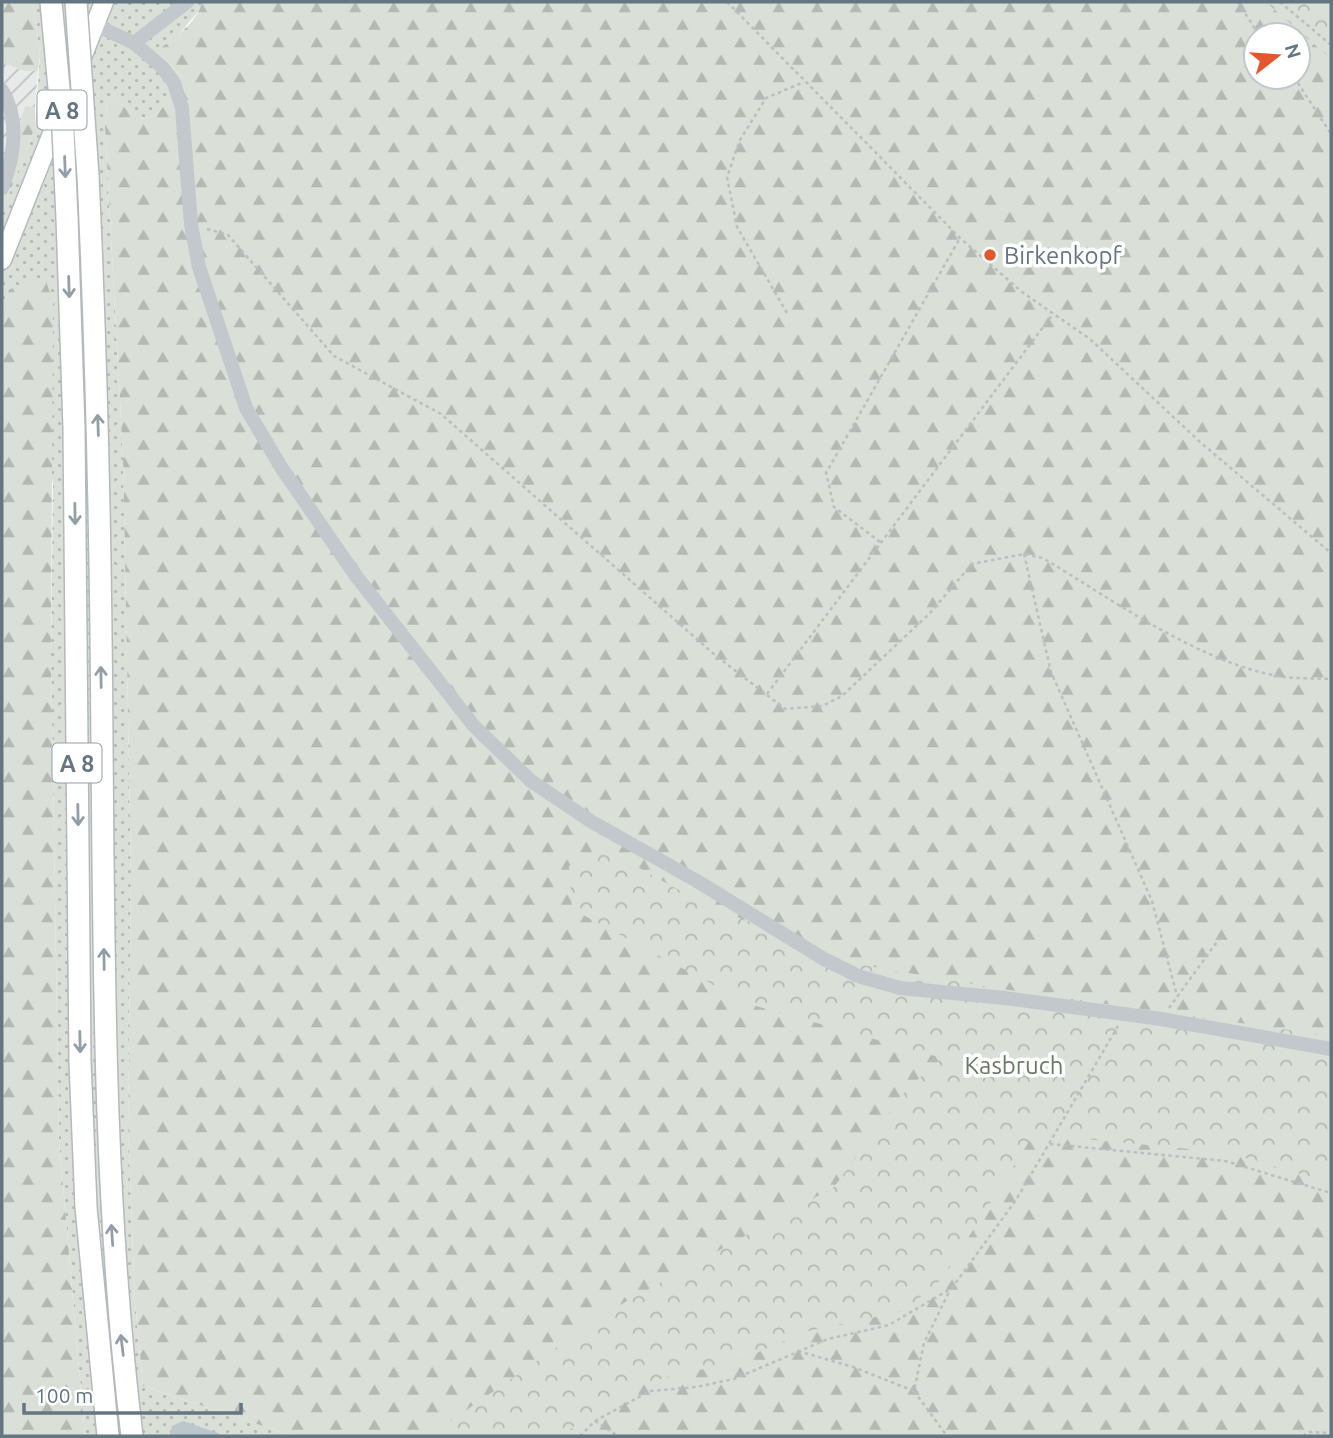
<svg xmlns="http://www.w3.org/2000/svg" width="1333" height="1438" viewBox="0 0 1333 1438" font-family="Ubuntu,sans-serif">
  <defs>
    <pattern id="industrial-furrows" width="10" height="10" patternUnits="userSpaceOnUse" patternTransform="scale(1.75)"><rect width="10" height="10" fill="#e8e9e9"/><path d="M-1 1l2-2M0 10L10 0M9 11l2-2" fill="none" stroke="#c0c1c2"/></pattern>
    <pattern id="grass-dots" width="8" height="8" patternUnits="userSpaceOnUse" patternTransform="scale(1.75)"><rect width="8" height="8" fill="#dadfd7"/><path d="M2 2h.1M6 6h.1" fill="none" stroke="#b4b9b4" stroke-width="1.8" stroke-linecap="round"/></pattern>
    <pattern id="forest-firs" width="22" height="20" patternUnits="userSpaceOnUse" patternTransform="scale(1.75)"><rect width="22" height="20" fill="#dadfd7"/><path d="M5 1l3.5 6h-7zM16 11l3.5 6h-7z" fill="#b4b9b4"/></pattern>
    <pattern id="park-crowns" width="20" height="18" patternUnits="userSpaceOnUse" patternTransform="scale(1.75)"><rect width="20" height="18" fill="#dadfd7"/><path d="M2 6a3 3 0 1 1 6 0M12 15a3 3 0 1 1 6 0" fill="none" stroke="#b4b9b4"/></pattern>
  </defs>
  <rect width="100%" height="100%" fill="#fafaf8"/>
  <path fill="url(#industrial-furrows)" d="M2,63L25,71H38L35,107L25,106L2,182Z"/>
  <path fill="url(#grass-dots)" d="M33,2H202L201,8L175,39L162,47V56L180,75L182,87L154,116L140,119L116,100L107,105L105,126L123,456L131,876L128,1126L135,1302L143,1386L293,1436H85L59,1140L51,657L53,483L9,290L2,307V212L35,127L40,55Z"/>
  <path fill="url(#forest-firs)" fill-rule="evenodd" d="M2,2H33L40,55L38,71H25L2,63Z
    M202,2H1331V1436H293L143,1386L135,1302L128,1126L131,876L123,456L105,126L107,105L116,100L141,119L154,116L182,87L180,75L162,56V47C177,37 199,19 202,2ZM1256,35H1298V77H1256Z
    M25,106L35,107V127L2,212V182Z
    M32,278L46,281L53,302L51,657L59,1140L85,1436H2V307L9,290Z"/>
  <path fill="url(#park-crowns)" d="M1266,2H1331V59Z
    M603,848L697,900L846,962L995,988L1331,1036V1183L1230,1153L1034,1134L942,1279L904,1311L808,1331L728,1365L676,1374L619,1393L561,1436H429L609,1311L834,1187L906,1090L942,1058L749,1004L572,909L569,866Z"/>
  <path fill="#bbc7cb" d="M183,1421L218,1433L220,1436H170L172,1426Z"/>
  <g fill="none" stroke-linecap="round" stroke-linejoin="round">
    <defs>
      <path id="major" d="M2,260L104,2"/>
      <path id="highway" d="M88,176C97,366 101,556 102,746C104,977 104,1207 132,1436
        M67,218L74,428L80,1062L86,1207L108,1436"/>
    </defs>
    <use href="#major" stroke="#b5babe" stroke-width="21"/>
    <use href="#highway" stroke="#b4b9bd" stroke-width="24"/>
    <path stroke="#bbbfc2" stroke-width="2.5" stroke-dasharray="3.5 3.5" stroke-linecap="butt" d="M727,2L960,238L1022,292L1090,339L1200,442L1331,553
      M1238,2L1259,35
      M1280,2L1331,45
      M1294,77L1331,134
      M207,229L228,235L334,356L441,414L715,655L785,709L822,706L842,696L930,613L972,564L1024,554L1043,558C1111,599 1199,662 1278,676C1295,679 1314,678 1331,679
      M787,313L737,227L727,177L740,140L766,98L804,82
      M880,542L834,507L826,473L960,238
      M1024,554L1051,672L1152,901L1177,996
      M767,694L1053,314
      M1169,1008L1222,935
      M1050,1144L1225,1161L1331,1193
      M798,1351L853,1367L914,1391L924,1343L950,1290
      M914,1391L947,1436
      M595,1421L618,1436
      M580,1436L595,1421L650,1391L696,1387L734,1379L828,1339L889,1325L952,1288L1016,1200L1118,1026
      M1303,1436L1309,1432L1331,1433"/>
    <path stroke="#c3c8cc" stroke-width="14" d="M93,24L134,43L162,67L174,83L182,108L191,224L199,267L246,408L281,467L356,576L474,726L531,781L592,822L697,881L824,959L858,976L900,988L1005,998L1161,1019L1331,1049
      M134,43L187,2
      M2,90C20,120 14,157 2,188"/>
    <use href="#major" stroke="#fff" stroke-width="18"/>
    <use href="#highway" stroke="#fff" stroke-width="21"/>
    <defs>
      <path id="highway-bridge" d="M51,2L63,131L67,218
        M76,2L88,176"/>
    </defs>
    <use href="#highway-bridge" stroke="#b4b9bd" stroke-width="24" stroke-linecap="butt"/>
    <use href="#highway-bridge" stroke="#fff" stroke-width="21"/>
  </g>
  <defs><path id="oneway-shaft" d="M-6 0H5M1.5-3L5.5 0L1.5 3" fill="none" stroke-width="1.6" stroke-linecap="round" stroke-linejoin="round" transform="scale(1.75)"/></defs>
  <g stroke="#939fa8">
    <use href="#oneway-shaft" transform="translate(65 167) rotate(88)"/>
    <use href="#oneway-shaft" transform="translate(69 287) rotate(88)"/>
    <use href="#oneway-shaft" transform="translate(98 425) rotate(-92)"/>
    <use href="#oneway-shaft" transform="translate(75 514) rotate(89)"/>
    <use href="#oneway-shaft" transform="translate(101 677) rotate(-91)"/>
    <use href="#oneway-shaft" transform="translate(78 815) rotate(89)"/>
    <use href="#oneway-shaft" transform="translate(104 959) rotate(-91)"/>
    <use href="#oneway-shaft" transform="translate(80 1042) rotate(89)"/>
    <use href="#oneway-shaft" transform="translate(112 1235) rotate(-94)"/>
    <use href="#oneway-shaft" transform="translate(122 1345) rotate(-97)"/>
  </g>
  <circle fill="#e4572e" stroke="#fff" stroke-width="2.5" cx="990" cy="255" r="7"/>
  <g text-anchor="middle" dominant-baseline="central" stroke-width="7" stroke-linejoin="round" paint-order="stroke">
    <g fill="#fff" stroke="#939fa8" stroke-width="2">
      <rect x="37.5" y="90.5" width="49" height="39" rx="5"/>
      <rect x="52.5" y="743.5" width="49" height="39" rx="5"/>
    </g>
    <g font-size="23" font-weight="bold" fill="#657683">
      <text x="62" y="110">A 8</text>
      <text x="77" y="763">A 8</text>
    </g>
    <g font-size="24" fill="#657683" stroke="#fff" text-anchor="start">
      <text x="1004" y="255">Birkenkopf</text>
    </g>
    <g font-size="24" fill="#687a64" stroke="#fff">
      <text x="1014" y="1065">Kasbruch</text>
    </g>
  </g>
  <rect width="1333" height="1438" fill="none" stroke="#657683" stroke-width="7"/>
  <g transform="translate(1277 56) rotate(73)"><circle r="33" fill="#ffffff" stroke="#c1c8cd" stroke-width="2"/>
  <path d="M0-5L12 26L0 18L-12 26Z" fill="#e4572e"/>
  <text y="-10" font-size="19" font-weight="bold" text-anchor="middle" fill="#657683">N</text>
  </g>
  <path d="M24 1403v10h217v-10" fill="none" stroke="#657683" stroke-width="3.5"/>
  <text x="35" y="1403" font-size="21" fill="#657683" stroke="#ffffff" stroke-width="5" paint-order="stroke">100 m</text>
</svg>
